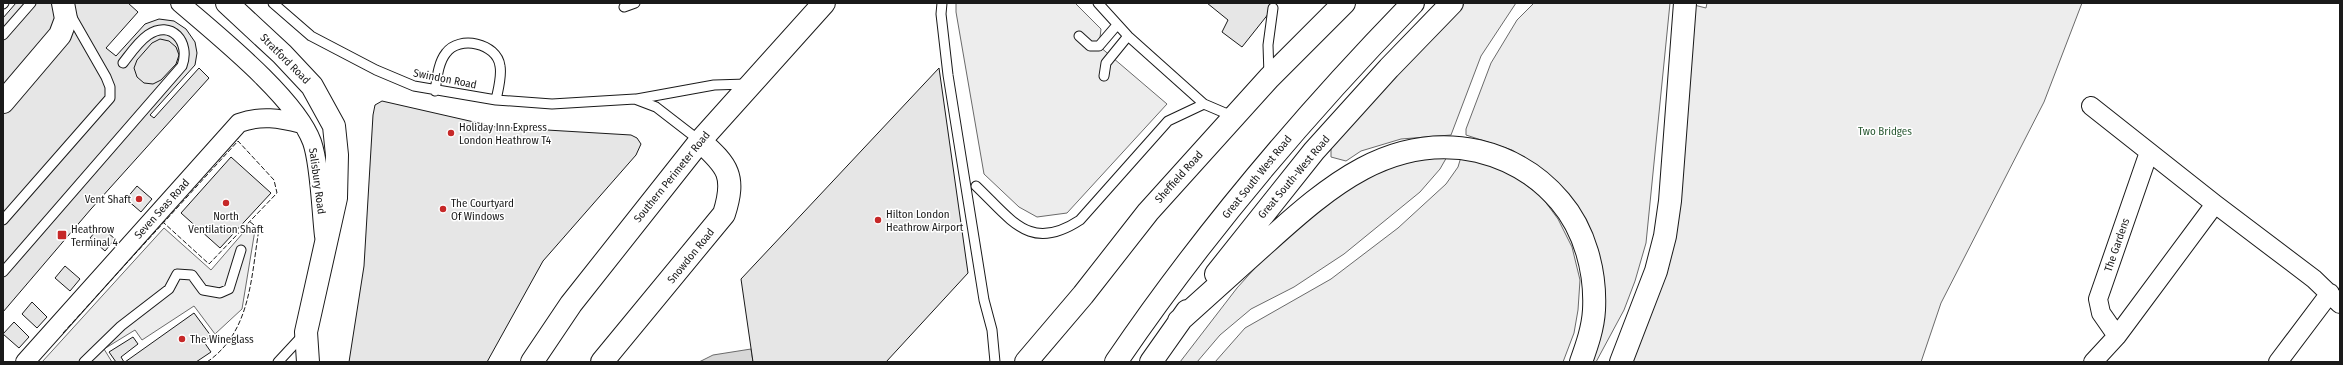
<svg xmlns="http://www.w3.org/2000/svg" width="2343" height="365" viewBox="0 0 2343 365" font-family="'Fira Sans Condensed',sans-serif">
  <rect width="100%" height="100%" fill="#fff"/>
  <path fill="#ededed" stroke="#6a6a6a" d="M956,3H1075L1101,29L1099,46L1167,104L1067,213L1037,217L1019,207L984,174L956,12Z
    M1462,3H1516L1481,56L1451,135L1401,139L1361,151L1346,161L1331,157V144Z
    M1534,3H1670L1646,243L1635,281L1624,310L1596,362H1586L1601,295L1541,170L1512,150L1466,135V129L1491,63L1517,20Z
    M1707,3H2082L2044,102L1941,303L1921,362H1628L1649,311L1690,4L1706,8Z
    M1448,155L1440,169L1420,192L1344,254L1294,287L1251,309L1220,335L1197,362H1180L1237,288L1302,216L1388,162Z
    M1461,157L1484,162L1511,174L1541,196L1558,219L1572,247L1580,280L1578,310L1574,333L1563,362H1215L1245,328L1331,279L1398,228L1446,184L1458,167Z
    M249,226L255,230L242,309L215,334L194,306L142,340L135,330L104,349L112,362H42L164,228L211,270Z"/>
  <path fill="#d7d7d7" stroke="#6a6a6a" d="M751,349L753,362H699L713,355Z"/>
  <path fill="#e6e6e6" stroke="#1a1a1a" d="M16,3H128L138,12L106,48L116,56L145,24L159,19L174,21L186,29L195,42L197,53L195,65L150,115L154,118L199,68L209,78L91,209L3,312V18Z
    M1207,3H1277L1242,47L1222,32L1228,20Z
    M160,39L169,41L176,47L179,55L176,64L161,80L153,84L144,83L137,77L134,68L137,60L152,43Z
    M939,68L968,273L886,362H753L741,279Z
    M382,101L496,127L631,135L637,138L641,144L636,155L543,261L487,362H349L364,266L373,115L375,105Z
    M231,157L271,193L220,248L181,213Z
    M137,186L152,199L141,212L126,199Z
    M100,226L115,239L105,251L90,238Z
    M65,266L80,279L70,291L55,278Z
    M32,302L47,317L37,328L22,314Z
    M194,313L211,336L204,342L211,352L196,362H125Z
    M14,322L29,337L19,348L3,334Z
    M133,337L138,344L121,357L124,362H116L109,352Z"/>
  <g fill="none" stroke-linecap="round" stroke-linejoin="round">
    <defs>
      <path id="lane" d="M273,3L311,36L376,70L414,86L496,100L552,104L635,99L656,107L700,141
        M942,3L941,14L948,75L984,300L992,330L995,362
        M1098,3L1128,36L1204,104L1225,113H1234
        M3,4L4,3
        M624,7L635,3
        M3,35L31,3
        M1079,36L1090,46H1099L1117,25
        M1269,75L1268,45L1273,8
        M1104,76L1106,63L1128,36
        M435,91C437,79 438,63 446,53C459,35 497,43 500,66C502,76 498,90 496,100
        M637,99L714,85L747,84
        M976,186C1012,220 1030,253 1080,220L1168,121L1204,104
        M3,220L110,98V87L106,77L70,14
        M3,272L182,66C191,42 171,19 148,35C138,42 130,54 123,63
        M84,362L121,326L169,289L177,274L192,275L203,290L220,293L229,289L241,250
        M278,362L304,334"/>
      <path id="street" d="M180,3C217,35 296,98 312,142C320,165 321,211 324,236
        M2091,106L2215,204L2314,279L2340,304
        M2117,336L2101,313L2098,299L2149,152
        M25,362L239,123C261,115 279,118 302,124
        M2093,362L2117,336L2215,204
        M2278,362L2330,293"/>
      <path id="secondary" d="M227,3L282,54L312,86L334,126L337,155L336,198L306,332L308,362
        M3,102L60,35L66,19L63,3
        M532,362L571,304L700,141L824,3
        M602,362L724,214C736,176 728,166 700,141
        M1026,362L1083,295L1148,212L1269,78L1344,3"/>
      <path id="highway" d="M1216,274L1314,151L1389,68L1452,3
        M1179,321C1208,295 1238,268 1268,241C1328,187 1391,132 1478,151C1511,159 1539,176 1560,201C1585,230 1596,272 1594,310C1593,328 1587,345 1581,362
        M1116,362C1203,234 1305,114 1413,3
        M1151,362L1187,311
        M1621,362L1656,271L1665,236L1670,201L1685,3"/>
    </defs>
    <use href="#lane" stroke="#1a1a1a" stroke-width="11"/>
    <use href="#street" stroke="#1a1a1a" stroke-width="20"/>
    <use href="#secondary" stroke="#1a1a1a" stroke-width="24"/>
    <use href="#highway" stroke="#1a1a1a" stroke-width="24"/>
    <use href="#lane" stroke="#fff" stroke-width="9"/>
    <use href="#street" stroke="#fff" stroke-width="18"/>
    <use href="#secondary" stroke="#fff" stroke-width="22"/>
    <use href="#highway" stroke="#fff" stroke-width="22"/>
    <path stroke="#1a1a1a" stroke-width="1" stroke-dasharray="5 2" stroke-linecap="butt" d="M63,333L238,141L274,180L277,193L209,264L164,223
      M207,362C251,332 251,277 259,229L249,221"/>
  </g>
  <g fill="#c62828" stroke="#fff" stroke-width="1.5">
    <circle cx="451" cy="133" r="4"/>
    <circle cx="139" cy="199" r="4"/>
    <circle cx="226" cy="203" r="4"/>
    <circle cx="443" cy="209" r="4"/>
    <circle cx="878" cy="220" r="4"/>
    <rect x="57" y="230" width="10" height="10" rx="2"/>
    <circle cx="182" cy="339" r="4"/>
  </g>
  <g text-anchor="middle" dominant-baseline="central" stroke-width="3" stroke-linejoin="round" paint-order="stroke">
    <g font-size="11" fill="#1a1a1a" stroke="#fff">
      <text transform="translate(285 59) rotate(45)">Stratford Road</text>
      <text transform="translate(445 79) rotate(11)">Swindon Road</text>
      <text transform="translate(672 177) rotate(-51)">Southern Perimeter Road</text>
      <text transform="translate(1179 177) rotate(-48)">Sheffield Road</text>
      <text transform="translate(1257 177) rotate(-51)">Great South West Road</text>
      <text transform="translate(1294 177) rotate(-50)">Great South-West Road</text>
      <text transform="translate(317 181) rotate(82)">Salisbury Road</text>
      <text transform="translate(162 209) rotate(-48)">Seven Seas Road</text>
      <text transform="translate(2117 245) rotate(-71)">The Gardens</text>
      <text transform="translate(691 256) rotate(-51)">Snowdon Road</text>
    </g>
    <g font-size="11" fill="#1a1a1a" stroke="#fff" text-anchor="start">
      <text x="459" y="127">Holiday Inn Express<tspan x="459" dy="13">London Heathrow T4</tspan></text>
      <text x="131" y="199" text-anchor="end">Vent Shaft</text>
      <text x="451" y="203">The Courtyard<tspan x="451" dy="13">Of Windows</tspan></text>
      <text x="886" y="214">Hilton London<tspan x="886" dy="13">Heathrow Airport</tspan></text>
      <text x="226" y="216" text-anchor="middle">North<tspan x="226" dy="13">Ventilation Shaft</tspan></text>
      <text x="71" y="229">Heathrow<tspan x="71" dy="13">Terminal 4</tspan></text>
      <text x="190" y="339">The Wineglass</text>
    </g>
    <g font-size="11" fill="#2b5a34" stroke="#fff">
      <text x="1885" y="131">Two Bridges</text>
    </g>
  </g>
  <rect width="2343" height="365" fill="none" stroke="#1a1a1a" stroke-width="8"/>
</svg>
